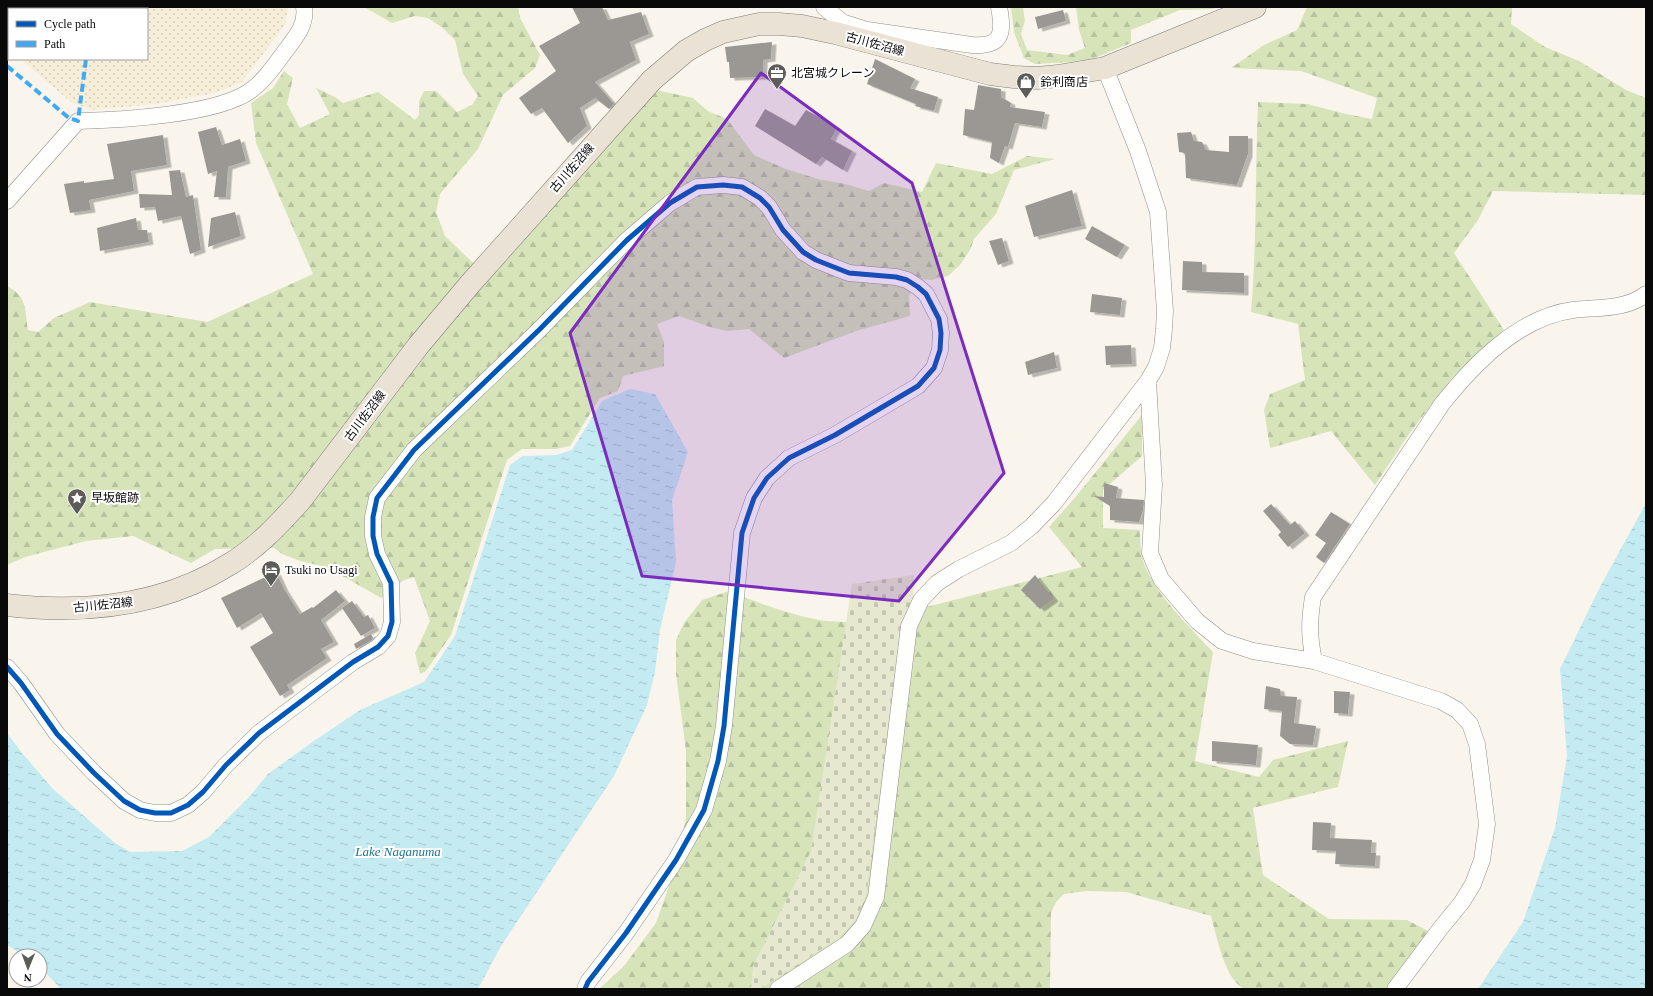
<svg xmlns="http://www.w3.org/2000/svg" width="1653" height="996" viewBox="0 0 1653 996" font-family="'Times New Roman','Noto Sans JP',serif">
  <defs>
    <pattern id="farmland-dots" width="8" height="8" patternUnits="userSpaceOnUse"><rect width="8" height="8" fill="#f6eed8"/><path d="M2 2h.1M6 6h.1" fill="none" stroke="#d2cbb8" stroke-width="1.8" stroke-linecap="round"/></pattern>
    <pattern id="forest-firs" width="22" height="20" patternUnits="userSpaceOnUse"><rect width="22" height="20" fill="#d7e4ba"/><path d="M5 1l3.5 6h-7zM16 11l3.5 6h-7z" fill="#b7c29f"/></pattern>
    <pattern id="cemetery-stones" width="16" height="16" patternUnits="userSpaceOnUse"><rect width="16" height="16" fill="#e7e8d0"/><path d="M2 7V4a2 2 0 0 1 4 0v3zM10 15v-3a2 2 0 0 1 4 0v3z" fill="#c5c6b1"/></pattern>
    <pattern id="water-ripples" width="26" height="14" patternUnits="userSpaceOnUse"><rect width="26" height="14" fill="#c4eaf2"/><path d="M2 4q2-2 4 0t4 0M15 11q2-2 4 0t4 0" fill="none" stroke="#a7c7ce"/></pattern>
    <filter id="shadow"><feDropShadow dx="4.5" dy="2.5" stdDeviation="0" flood-color="#0004"/></filter>
  </defs>
  <rect width="100%" height="100%" fill="#f9f5ec"/>
  <path fill="url(#farmland-dots)" d="M7,7H287L288,8L285,25L242,82L215,93L156,104L92,110L71,102L20,59H147V9H9V49L7,47Z"/>
  <path fill="url(#forest-firs)" d="M364,7H518L520,18L540,55L535,68L503,95L478,149L440,194L436,212L445,236L471,261L490,275L656,90L693,98L708,111L727,119L754,155L786,169L818,179L845,184L869,191L884,183L922,192L936,163L992,174L1027,156L1055,159L1014,170L996,214L974,239L970,250L960,265L948,276L931,280L919,279L909,296L910,316L856,331L784,358L749,329L727,331L710,327L679,316L657,324L664,342V366L623,376L618,391L600,398L570,446L556,449H522L507,460L451,635L426,671L420,674L415,653L430,621L414,577L402,581L381,598L327,567L300,561L282,554L274,548L215,549L191,563L133,536L86,541L25,557L7,565V286C27,296 25,310 28,330L38,332L54,318L90,302L207,322L313,274L256,143L251,103L273,88L284,71L293,78L287,104L300,128L330,114L316,88L335,97L343,103L378,92L415,120L419,115V101L424,91H436L457,112L472,105L478,96L463,74L455,40L443,28L428,18L415,16L392,23Z
    M1011,7L1023,8L1025,21L1021,34L1027,50L1067,55L1085,48L1079,30L1076,7H1218L1213,9L1180,10L1131,30V43L1092,59L1071,62L1035,64L1024,58L1014,32Z
    M1307,7H1512L1511,24L1545,47L1579,61L1626,90L1646,98V195L1493,191L1478,220L1454,253L1504,330L1452,378L1409,434L1375,485L1331,431L1270,448L1264,410L1270,394L1305,380L1298,324L1251,312C1257,242 1255,172 1258,102L1307,104L1346,114L1372,119L1377,98L1301,71L1231,68L1264,45L1297,30Z
    M1142,415V456L1103,490V528L1140,530C1140,537 1140,544 1141,551C1145,586 1190,627 1213,652L1195,761L1259,777L1273,760L1348,741L1338,787L1253,808L1263,875L1329,919L1407,920L1430,932L1386,989H1244C1224,978 1217,937 1211,916L1126,892L1087,891L1064,894L1056,902L1051,913L1050,989H599L624,966L656,923L674,872L686,818V751L676,674V640L684,623L702,600L729,591C756,602 785,613 814,619C833,623 853,622 872,621L1082,567L1049,527L1078,494Z"/>
  <path fill="url(#cemetery-stones)" d="M914,575L913,599L901,627L866,896L856,920L840,937L760,989H751L753,966L811,851L852,584Z"/>
  <path fill="url(#water-ripples)" d="M630,389L655,394L688,452L672,500L676,562L660,630L655,672L647,705L614,776L501,946L478,989H61L40,967V956H24L7,945V733L22,753L53,789L115,843L130,852L182,851L209,837L250,796L268,774L311,743L360,710L424,682L455,636L510,465L522,456L556,455L572,450L602,401Z
    M1646,503V989H1478L1523,922L1555,828L1567,756L1560,669L1600,587Z"/>
  <path fill="#9b9893" filter="url(#shadow)" d="M572,7H602L608,20L641,12L649,34L630,42L636,60L595,82L614,104L609,109L595,98L580,108L587,126L568,143L542,108L531,114L519,98L556,71L539,46L580,23Z
    M1063,10L1066,21L1038,29L1035,17Z
    M772,42L771,59L763,60V77L730,78L729,62H727L725,47Z
    M875,59L915,79L910,88L938,97L934,111L915,106L916,104L867,84Z
    M978,85L1001,89V97L1011,103L1010,107L1045,112L1042,127L1015,123L1008,147L1005,146L999,163L990,158L992,142L963,135L965,109L974,110Z
    M765,109L795,126L806,110L837,127L831,139L852,151L843,170L822,157L816,164L755,126Z
    M216,127L222,145L240,139L246,161L228,167L226,197H214L217,171L208,174L198,132Z
    M1191,132L1194,141L1202,142L1206,150L1229,152V136H1248V154L1237,185L1186,178L1185,153L1179,152L1177,133Z
    M163,135L167,165L131,171L134,191L89,200L91,210L70,213L64,184L84,181V183L114,179L107,144Z
    M180,170L186,197L193,195L201,250L190,254L181,216L158,221L155,207L140,208L139,194L172,195L169,171Z
    M1072,190L1082,226L1034,237L1025,206Z
    M235,212L241,236L208,247L211,218Z
    M136,218L138,230H147L149,242L100,251L97,228Z
    M1092,226L1125,245L1117,257L1085,239Z
    M1002,238L1009,261L998,265L989,241Z
    M1183,261L1202,262V272L1244,273V293L1182,290Z
    M1092,294L1122,298L1120,315L1090,312Z
    M1131,345L1132,364L1106,365L1105,346Z
    M1054,352L1057,368L1028,375L1025,362Z
    M1104,483L1118,487L1116,498L1144,500L1143,510L1139,522L1110,520V506L1094,496L1104,497Z
    M1271,504L1290,525L1295,521L1305,533L1288,547L1278,535L1281,532L1263,511Z
    M1331,512L1350,524L1324,563L1316,557L1326,543L1315,535Z
    M276,572L284,589L300,614L312,607L313,608L336,590L345,601L321,620L334,642L321,649L327,658L287,685L290,690L280,696L250,647L273,633L261,613L237,628L221,598Z
    M1035,575L1054,599L1040,609L1021,590Z
    M352,601L364,617L368,615L375,628L361,636L342,608Z
    M371,634L373,638L372,640L356,649L354,644Z
    M1266,686L1280,689L1281,696L1297,697L1294,723L1316,726L1313,745L1290,744L1280,736L1282,711L1264,709Z
    M1334,691L1350,692L1348,714L1334,713Z
    M1212,741L1258,745L1256,765L1212,761Z
    M1313,822L1331,823L1330,838L1372,840L1371,853H1376L1375,866L1335,864L1336,851L1312,850Z"/>
  <g fill="none" stroke-linecap="round" stroke-linejoin="round">
    <defs>
      <path id="street" d="M824,7L842,22L867,30
        M863,40L867,30L972,45C1002,47 1004,34 999,7
        M7,201L78,121C121,120 216,115 250,91C265,80 275,65 286,50C296,37 307,24 304,7
        M1148,381L1154,485L1150,553L1161,579L1197,621L1222,641L1253,651L1314,661L1441,701L1457,710L1470,724L1477,744L1487,824L1482,860L1473,884L1462,902L1440,929L1395,989
        M1314,661C1309,636 1309,622 1313,597L1442,404C1474,364 1519,317 1573,310C1597,307 1626,310 1646,294
        M7,667L21,683L57,734L94,773L124,801L140,810L155,813H171L188,805L203,792L226,765L259,733L353,662L378,647L388,636L392,622L391,583L377,554L373,536V517L377,498L414,450L540,329L627,240L670,203L697,187L723,185L742,187L760,198L769,207L783,230L803,252L816,260L849,273L896,277L907,280L918,287L926,294L939,319L941,333L940,350L934,368L918,386L835,435L789,458L767,478L754,498L742,533L724,726L718,761L704,810L676,860L626,933L588,982L585,989
        M778,989L847,944L863,926L876,897L909,626L921,600L937,583L959,569L1011,543L1032,526L1054,503L1148,381L1156,367L1162,348L1164,329L1165,311L1158,212L1138,151L1105,68"/>
      <path id="primary" d="M7,605C84,614 163,606 230,564C257,548 279,524 300,501L418,346L470,284L652,80L686,51L705,40L723,32L759,24H779L802,26L835,33L990,74L1014,77L1037,78L1058,76L1105,68L1255,7"/>
    </defs>
    <use href="#street" stroke="#918f8b" stroke-width="17"/>
    <use href="#primary" stroke="#7e7d78" stroke-width="23"/>
    <use href="#street" stroke="#fefefc" stroke-width="16"/>
    <use href="#primary" stroke="#ebe2d6" stroke-width="22"/>
    <path stroke="#3fa9f5" stroke-width="4" stroke-dasharray="8 4" stroke-linecap="butt" d="M92,9L93,7
      M7,66L69,118L78,121L86,59"/>
    <defs>
      <path id="cycleway" d="M7,667L21,683L57,734L94,773L124,801L140,810L155,813H171L188,805L203,792L226,765L259,733L353,662L378,647L388,636L392,622L391,583L377,554L373,536V517L377,498L414,450L540,329L627,240L670,203L697,187L723,185L742,187L760,198L769,207L783,230L803,252L816,260L849,273L896,277L907,280L918,287L926,294L939,319L941,333L940,350L934,368L918,386L835,435L789,458L767,478L754,498L742,533L724,726L718,761L704,810L676,860L626,933L588,982L585,989"/>
    </defs>
    <use href="#cycleway" stroke="#fff" stroke-width="8"/>
    <use href="#cycleway" stroke="#0057b8" stroke-width="5"/>
  </g>
  <path fill="#7b2cbf" fill-opacity="0.2" stroke="#7b2cbf" stroke-width="3" stroke-linejoin="round" d="M761,73L912,183L1004,473L899,601L642,576L570,333Z"/>
  <defs>
    <symbol id="office-pin" viewBox="-11 -11 22 30"><path d="M0 17L-7.5 6A9.5 9.5 0 1 1 7.5 6Z" fill="#5d5c58" stroke="#fff"/><path d="M-6-3h4V-5.5h4V-3h4V5H-6ZM-1-4.5V-3h2v-1.5ZM-6 0V1H6V0Z" fill="#fff"/></symbol>
    <symbol id="shop-pin" viewBox="-11 -11 22 30"><path d="M0 17L-7.5 6A9.5 9.5 0 1 1 7.5 6Z" fill="#5d5c58" stroke="#fff"/><path d="M-5-2.5h2.3a2.7 3.5 0 0 1 5.4 0H5L5.5 6h-11ZM-1.5-2.5h3a1.5 2.3 0 0 0-3 0Z" fill="#fff"/></symbol>
    <symbol id="sight-pin" viewBox="-11 -11 22 30"><path d="M0 17L-7.5 6A9.5 9.5 0 1 1 7.5 6Z" fill="#5d5c58" stroke="#fff"/><path d="M0-6L1.8-2.2L6-1.7L2.9 1.2L3.7 5.4L0 3.3L-3.7 5.4L-2.9 1.2L-6-1.7L-1.8-2.2Z" fill="#fff"/></symbol>
    <symbol id="hotel-pin" viewBox="-11 -11 22 30"><path d="M0 17L-7.5 6A9.5 9.5 0 1 1 7.5 6Z" fill="#5d5c58" stroke="#fff"/><path d="M-6-4.5h1.5V1H6V5H4.5V3h-9V5H-6ZM-4 0a1.8 1.8 0 1 1 3.6 0ZM.5 0V-2.5h3Q6-2.5 6 0Z" fill="#fff"/></symbol>
  </defs>
  <g fill-rule="evenodd">
    <use href="#office-pin" x="766" y="62" width="22" height="30"/>
    <use href="#shop-pin" x="1015" y="71" width="22" height="30"/>
    <use href="#sight-pin" x="66" y="487" width="22" height="30"/>
    <use href="#hotel-pin" x="260" y="559" width="22" height="30"/>
  </g>
  <g text-anchor="middle" dominant-baseline="central" stroke-width="4" stroke-linejoin="round" paint-order="stroke">
    <g font-size="12" fill="#090909" stroke="#fff">
      <text transform="translate(875 44) rotate(15)">古川佐沼線</text>
      <text transform="translate(572 168) rotate(-49)">古川佐沼線</text>
      <text transform="translate(365 416) rotate(-53)">古川佐沼線</text>
      <text transform="translate(103 605) rotate(-6)">古川佐沼線</text>
    </g>
    <g font-size="12" fill="#090909" stroke="#fff" text-anchor="start">
      <text x="791" y="73">北宮城クレーン</text>
      <text x="1040" y="82">鈴利商店</text>
      <text x="91" y="498">早坂館跡</text>
      <text x="285" y="570">Tsuki no Usagi</text>
    </g>
    <g font-size="13" font-style="italic" fill="#187496" stroke="#fff">
      <text x="398" y="851">Lake Naganuma</text>
    </g>
  </g>
  <rect width="1653" height="996" fill="none" stroke="#090909" stroke-width="16"/>
  <rect x="8" y="8" width="140" height="52" fill="#ffffff" stroke="#9d9d9d"/>
  <rect x="16" y="21" width="20" height="6" fill="#0057b8" stroke="#9d9d9d"/>
  <text x="44" y="28" font-size="12" fill="#090909">Cycle path</text>
  <rect x="16" y="41" width="20" height="6" fill="#3fa9f5" stroke="#9d9d9d"/>
  <text x="44" y="48" font-size="12" fill="#090909">Path</text>
  <g transform="translate(28 968) rotate(181)"><circle r="19" fill="#ffffff" stroke="#9d9d9d"/>
  <path d="M0-3L7 15L0 10L-7 15Z" fill="#5d5c58"/>
  <text y="-6" font-size="11" font-weight="bold" text-anchor="middle" fill="#090909">N</text>
  </g>
</svg>
